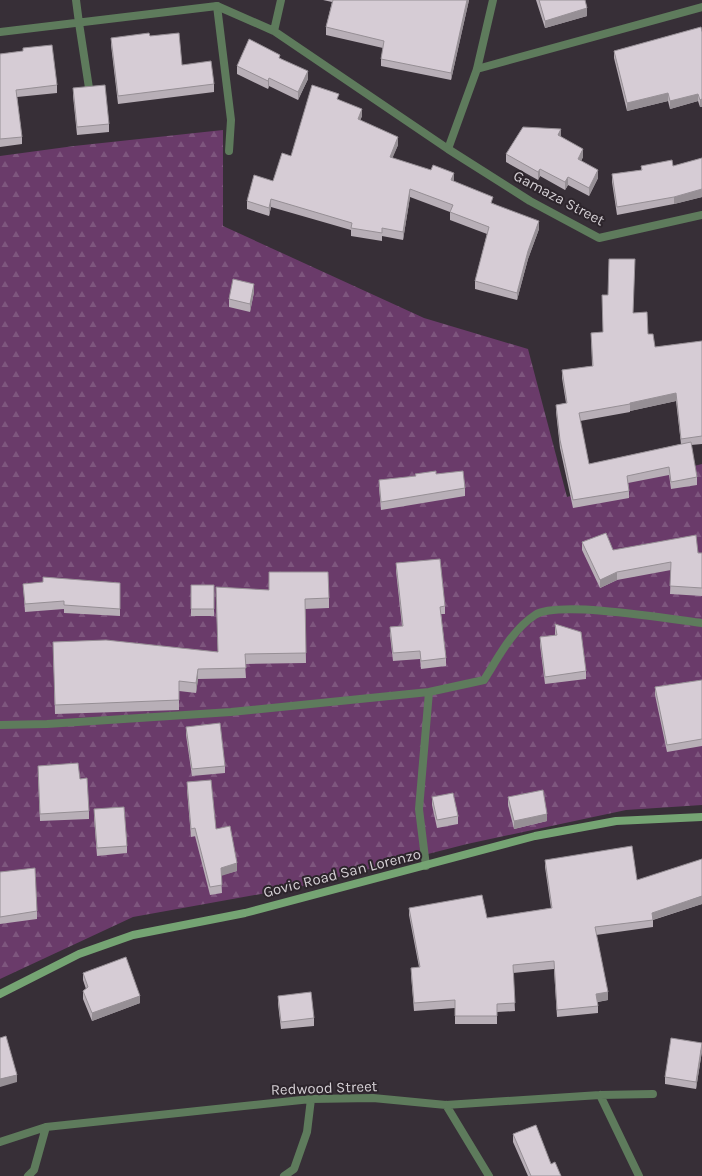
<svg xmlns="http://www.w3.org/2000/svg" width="702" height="1176" viewBox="0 0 702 1176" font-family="Karla,sans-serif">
  <defs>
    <pattern id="forest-firs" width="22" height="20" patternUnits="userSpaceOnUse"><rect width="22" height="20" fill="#6a3b6a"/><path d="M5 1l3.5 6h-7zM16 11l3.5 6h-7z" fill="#7e567e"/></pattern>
  </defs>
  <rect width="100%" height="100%" fill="#372f37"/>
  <path fill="url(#forest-firs)" d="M223,130V226L424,318L528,349L567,497L702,464V805L626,810L467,844L299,887L133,917L0,979V156L74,146Z"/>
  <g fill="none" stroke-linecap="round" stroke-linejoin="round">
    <path stroke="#5e7b5c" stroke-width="8" d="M217,6L231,120L229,151
      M79,23L89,88"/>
    <path stroke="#5e7b5c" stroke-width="8" d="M76,0L79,23
      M274,31L281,0
      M0,32L217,6L274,31L448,149L530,201L599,238L702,215
      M477,69L702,7
      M448,149L477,69L493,0
      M0,725L47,724L231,712L429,692L484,680C498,658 512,630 535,615C558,600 671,619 702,623
      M426,866L419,809L429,692
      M600,1095L639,1176
      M446,1105L489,1176
      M0,1142L46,1127L311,1099L373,1098L446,1105L600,1095L653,1094
      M28,1176L34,1170L46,1127
      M284,1176L294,1169L307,1132L311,1099"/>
    <path stroke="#75a473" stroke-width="8" d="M0,994L79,954L133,935L245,913L535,836L616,821L702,817"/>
  </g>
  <path fill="#b8afb7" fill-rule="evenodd" d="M323,0H469L451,80L381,66V59L383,48L326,35V27L332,2Z
    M536,0H585L587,16L545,28Z
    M701,27L700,107L698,101L670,109L668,101L627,111L614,58V51Z
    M111,38L182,65L214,84V92L118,104L111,45Z
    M23,48L57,85V93L17,97L22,137V144L0,147V54L23,51Z
    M280,58L308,79L298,100L269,86L268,89L237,74V66Z
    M73,88L109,124V132L77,135L73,96Z
    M339,100L362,116L360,120L398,145L392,158L454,180L453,181L539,229L528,259L517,300L475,289V281L487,234L450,220V212L410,197L403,240L382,236V241L351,236V230L271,207L269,216L247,209V201L273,181L291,156Z
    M561,137L583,157L581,161L598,178L589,196L568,185L565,190L540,176L538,180L506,162V154Z
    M702,158V197L674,204L617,215L612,182V174L641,170V166H673Z
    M254,292L250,312L229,307V299Z
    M634,313L648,334L655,347L702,341V444L691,445L697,477V485L671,489L669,475L628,483L629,491V498L573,508L560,448L556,412V405L566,403L562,378V370L592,366L591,333L603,332ZM676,401L681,444L589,464L580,421L630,412V411Z
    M436,474L465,488V496L381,510L379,488V480Z
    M582,542L613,550L702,553V596L670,594L671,570L617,580L600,588L582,550Z
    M396,563L445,606V614H441L446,658V666L421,669L420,659L393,661L390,635V627L402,626L396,571Z
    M120,583V616L64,613V609L25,612L23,584Z
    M191,585H214V616H191Z
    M216,597L329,598V608L305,609L306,663L245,664L246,678L198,679L196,693L179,691V710L55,714L53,642L218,652Z
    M555,624L586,671V679L545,684L540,645V637L555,635Z
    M702,680V746L667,752L655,695V687Z
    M186,727L225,766V773L192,776L186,735Z
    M38,774L80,779L89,811V819L40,821Z
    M187,782L216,829L237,871L221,875L222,893L210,895L195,836L191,837L187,790Z
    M432,797L458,816V824L437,828L432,805Z
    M508,797L547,821L514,829L508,805Z
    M94,809L127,846V853L97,856L94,817Z
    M545,860L637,880L702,904L653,920V927L596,935L608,1000L598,1002V1013L557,1017L554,969L513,973L515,1011L497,1012V1024H455V1008L414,1011L411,975V968L419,967L409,915V908L487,918L551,908L545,867Z
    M0,872L37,911V919L0,924Z
    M83,973L140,1003L92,1021L83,999V991L86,989L83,980Z
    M278,996L314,1018V1026L281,1029L278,1004Z
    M702,1051L696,1089L665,1084V1077Z
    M513,1134L551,1164L561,1176H528L513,1142Z"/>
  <path fill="#968f95" d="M467,0H469L451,80V73Z
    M587,8V16L545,28V21Z
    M308,71V79L298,100V92Z
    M269,78V86L268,89V81Z
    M668,93V101L627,111V103Z
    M698,94V101L670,109V101Z
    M702,99V107H700V100Z
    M362,109V116L358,127V119Z
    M561,129V137L558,135Z
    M398,137V145L390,164V157Z
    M583,149V157L578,167V159Z
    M540,169V176L538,180V172Z
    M598,170V178L589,196V188Z
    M454,173V180L451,188V180Z
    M568,177V185L565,190V182Z
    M410,189V197L403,240V232Z
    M702,189V197L674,204V197Z
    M271,199V207L269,216V208Z
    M539,221V229L528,259L517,300V293L528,251Z
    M254,284V292L250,312V304Z
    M676,393V401L630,411V403Z
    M617,572V580L600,588V580Z
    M198,669V679L196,693V683Z
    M547,814V821L514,829V821Z
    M237,863V871L221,876V868Z
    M702,896V904L652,920V913Z
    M608,992V1000L596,1002V994Z
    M140,996V1003L92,1021V1013Z
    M702,1043V1051L696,1089V1082Z
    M17,1075V1082L0,1087V1079Z"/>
  <path fill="#d6ccd5" stroke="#968f95" d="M333,0H467L451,73L381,59L384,41L326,27Z
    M539,0H585L587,8L545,21Z
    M701,27L702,32V99L700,100L698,94L670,101L668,93L627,103L614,51Z
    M149,33L150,36L179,33L182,65L211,61L214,84L118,96L111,38Z
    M249,39L280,55L279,58L308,71L298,92L269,78L268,81L237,66Z
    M52,45L57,85L16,90L22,137L0,139V54L23,51V48Z
    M105,85L109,124L77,127L73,88Z
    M312,85L339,94L337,99L362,109L358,119L398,137L390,157L431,170L433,165L454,173L451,180L493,197L491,203L539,221L528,251L517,293L475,281L489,227L450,212L453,205L410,189L403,232L382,228V233L351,228L352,223L271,199L269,208L247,201L254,175L273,181L282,153L291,156Z
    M523,127L561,129L558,135L583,149L578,159L598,170L589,188L568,177L565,182L540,169L538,172L506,154Z
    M702,158V189L674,197L617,207L612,174L642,170L641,166L672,160L673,166Z
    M609,259H635L633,313L647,312L648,334H653L655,347L702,341V436L681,439L676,393L630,403V404L579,413L589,464L691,442L697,477L671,482L669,467L627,476L629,491L573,500L560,440L556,405L567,403L562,370L593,366L591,333L603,332L602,295H608Z
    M233,279L254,284L250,304L229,299Z
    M436,471V474L463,471L465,488L381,502L379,480L416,476L415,474Z
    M606,533L613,550L696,535L698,553H702V588L670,586L671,562L617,572L600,580L582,542Z
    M440,559L445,606L440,607L446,658L421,661L420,651L393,653L390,627L403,626L396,563Z
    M269,572H328L329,598L305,599L306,653L245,654L246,668L198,669L196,683L179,681V700L55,705L53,642L106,640L218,652L216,587L269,590Z
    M43,577L120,583V609L64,605V601L25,604L23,584L43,582Z
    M191,585H214V609H191Z
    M555,624L581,632L586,671L545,677L540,637L557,635Z
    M702,680V739L667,745L655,687Z
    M220,723L225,766L192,769L186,727Z
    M78,763L80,779L87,778L89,811L40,814L38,766Z
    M211,780L216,829L230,826L237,863L221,868L222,885L210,887L195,828L191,829L187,782Z
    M543,790L547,814L514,821L508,797Z
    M453,793L458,816L437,820L432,797Z
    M124,807L127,846L97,848L94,809Z
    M632,846L637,880L702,859V896L652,913L653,920L595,927L608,992L596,994L598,1006L557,1010L554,961L513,965L515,1003L497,1004V1016H455V1000L414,1003L411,968L420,967L409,908L482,895L487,918L552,908L545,860Z
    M35,868L37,911L0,917V872Z
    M126,957L140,996L92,1013L83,991L88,987L83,973Z
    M311,992L314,1018L281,1022L278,996Z
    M6,1036L17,1075L0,1079V1038Z
    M671,1038L702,1043L696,1082L665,1077Z
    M536,1125L551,1164L555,1162L561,1176H531L513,1134Z"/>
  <g text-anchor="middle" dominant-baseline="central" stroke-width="4" stroke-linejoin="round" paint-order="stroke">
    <g font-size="15" fill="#d4cfd4" stroke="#2d252c">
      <text transform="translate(559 198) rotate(28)">Gamaza Street</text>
      <text transform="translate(342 873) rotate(-14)">Govic Road San Lorenzo</text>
      <text transform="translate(324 1088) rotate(-2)">Redwood Street</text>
    </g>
  </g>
</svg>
